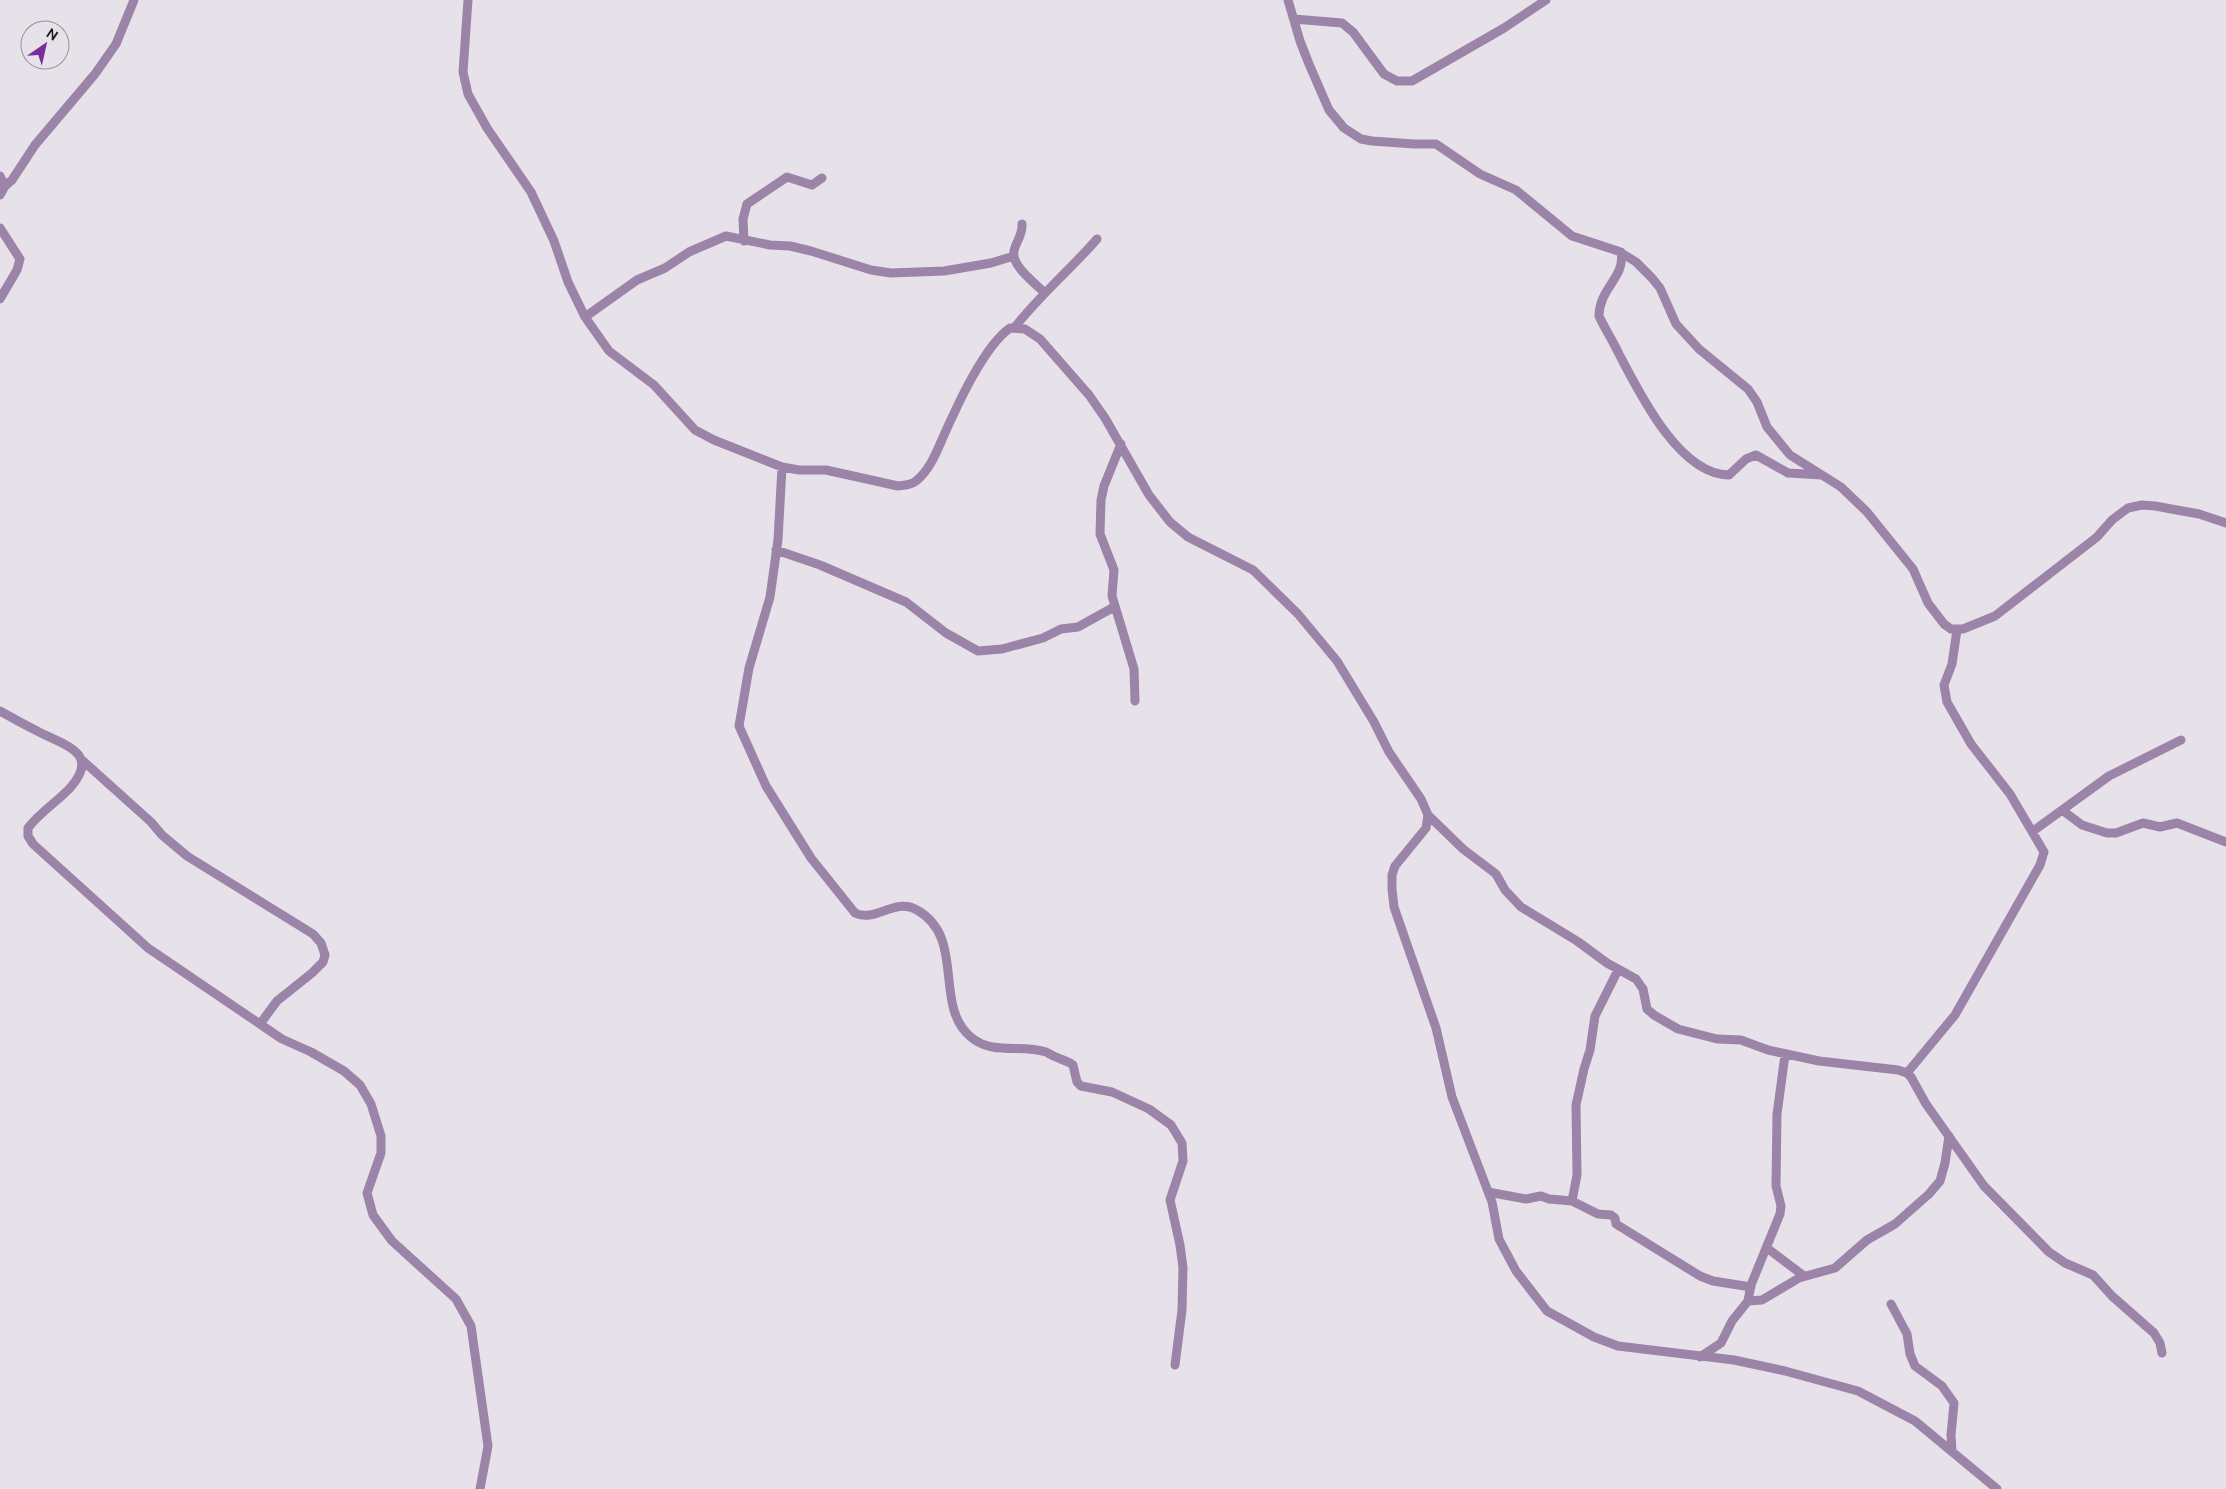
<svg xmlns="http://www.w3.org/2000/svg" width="2226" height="1489" viewBox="0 0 2226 1489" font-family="Ubuntu,sans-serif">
  <rect width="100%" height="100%" fill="#e7e2ea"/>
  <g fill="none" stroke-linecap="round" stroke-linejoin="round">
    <path stroke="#9b84a7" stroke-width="9" d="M468,0L463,72L468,94L487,128L531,192L554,241L568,282L585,317L609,351L654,385L695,430L714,440L782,467L799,470H826L898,486C905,485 911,485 916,481C930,470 937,451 944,435C957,406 984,346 1010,328L1025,329L1040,339L1089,395L1105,418L1149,495L1170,522L1188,537L1253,570L1298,614L1337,661L1374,722L1389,752L1421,799L1428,815L1426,828L1395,866L1392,875V889L1394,907L1436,1028L1452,1097L1492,1202L1499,1239L1516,1271L1547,1311L1594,1337L1618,1346L1734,1360L1785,1371L1858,1391L1915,1421L1997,1489
      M1288,0L1300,41L1309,64L1329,110L1344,128L1361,139L1372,141L1414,144H1436L1480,174L1516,190L1572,236L1618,251L1636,262L1652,278L1660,288L1676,324L1699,349L1748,389L1757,402L1767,427L1790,455L1841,487L1867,512L1913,569L1928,603L1944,624L1951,629H1963L1995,616L2097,537L2112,520L2128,508L2142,505L2155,506L2199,514L2226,523
      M1294,19L1342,23L1353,32L1384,74L1397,81H1412L1504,28L1546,0
      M0,176L5,186L0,195
      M5,186L12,180L35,145L95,74L116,44L134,0
      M1022,224C1023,235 1016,241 1014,251C1011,266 1035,283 1045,293
      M0,228L20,259L17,270L0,299
      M744,241L743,219L747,204L787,177L812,185L822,178
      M1621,252C1626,277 1599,288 1599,316C1605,329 1613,341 1619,354C1639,392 1679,475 1729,475L1746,459L1756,455L1788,473L1822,475
      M585,317L637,280L665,268L689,252L726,236L770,245L790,246L811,251L871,270L891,273L944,271L991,263L1014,256
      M1015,327C1040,295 1071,269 1097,239
      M1121,444L1104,486L1101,500L1100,534L1114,570L1112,596L1134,669L1135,701
      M782,467L778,540L770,597L749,668L739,726L766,786L811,858L855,913C875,923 895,897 917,910C967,938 932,1007 972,1038C993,1055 1022,1044 1046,1052C1049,1053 1052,1056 1056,1057C1062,1060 1068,1061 1073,1065L1077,1082L1081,1086L1112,1092L1149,1109L1171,1125L1182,1143L1183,1161L1170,1200L1180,1245L1183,1268L1182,1310L1175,1365
      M776,550L820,565L906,602L946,633L978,651L1002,649L1043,638L1061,629L1078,627L1114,607
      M0,711C14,719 27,726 41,733C67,746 100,754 70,788C57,802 39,813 28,828V836L33,844L148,948L282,1039L311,1052L344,1071L360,1085L371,1104L381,1136V1153L367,1193L373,1215L392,1241L456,1299L471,1326L488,1446L480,1489
      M82,760L151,822L162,835L187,856L313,934L321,943L325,955L323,962L312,973L277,1001L260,1024
      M2062,810L2082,825L2107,833H2116L2143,823L2160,827L2177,823L2226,842
      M1428,815L1463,849L1496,874L1505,890L1521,907L1577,941L1607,963L1636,979L1643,989L1647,1009L1654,1015L1678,1029L1717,1039L1741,1040L1768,1050L1819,1061L1898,1070L1907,1073L1911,1077L1926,1104L1984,1186L2049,1252L2065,1263L2093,1275L2112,1296L2154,1333L2160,1343L2162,1353
      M2033,831L2109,776L2181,740
      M1907,1073L1955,1015L2040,865L2044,852L2010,794L1971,744L1947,702L1944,685L1952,664L1957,630
      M1488,1192L1526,1199L1541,1196L1549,1199L1572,1201L1598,1214L1611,1215L1615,1218L1616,1224L1700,1276L1713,1281L1751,1287
      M1572,1201L1577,1175L1576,1105L1584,1069L1590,1050L1595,1016L1618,970
      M1767,1248L1804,1276
      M1748,1301L1762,1300L1799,1278L1835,1268L1867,1240L1895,1224L1929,1194L1940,1181L1945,1163L1949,1136
      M1891,1304L1907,1334L1910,1354L1915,1366L1942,1386L1954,1403L1951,1435L1952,1451
      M1700,1357L1721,1343L1732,1321L1748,1301L1751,1285L1780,1214L1781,1206L1776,1186L1777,1114L1785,1055"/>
  </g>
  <g transform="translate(45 45) rotate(34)"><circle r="24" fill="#e7e2ea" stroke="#969298"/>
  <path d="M0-4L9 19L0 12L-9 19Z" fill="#7b2c9d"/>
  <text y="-8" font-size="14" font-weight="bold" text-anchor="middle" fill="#1c1a1d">N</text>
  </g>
</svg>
